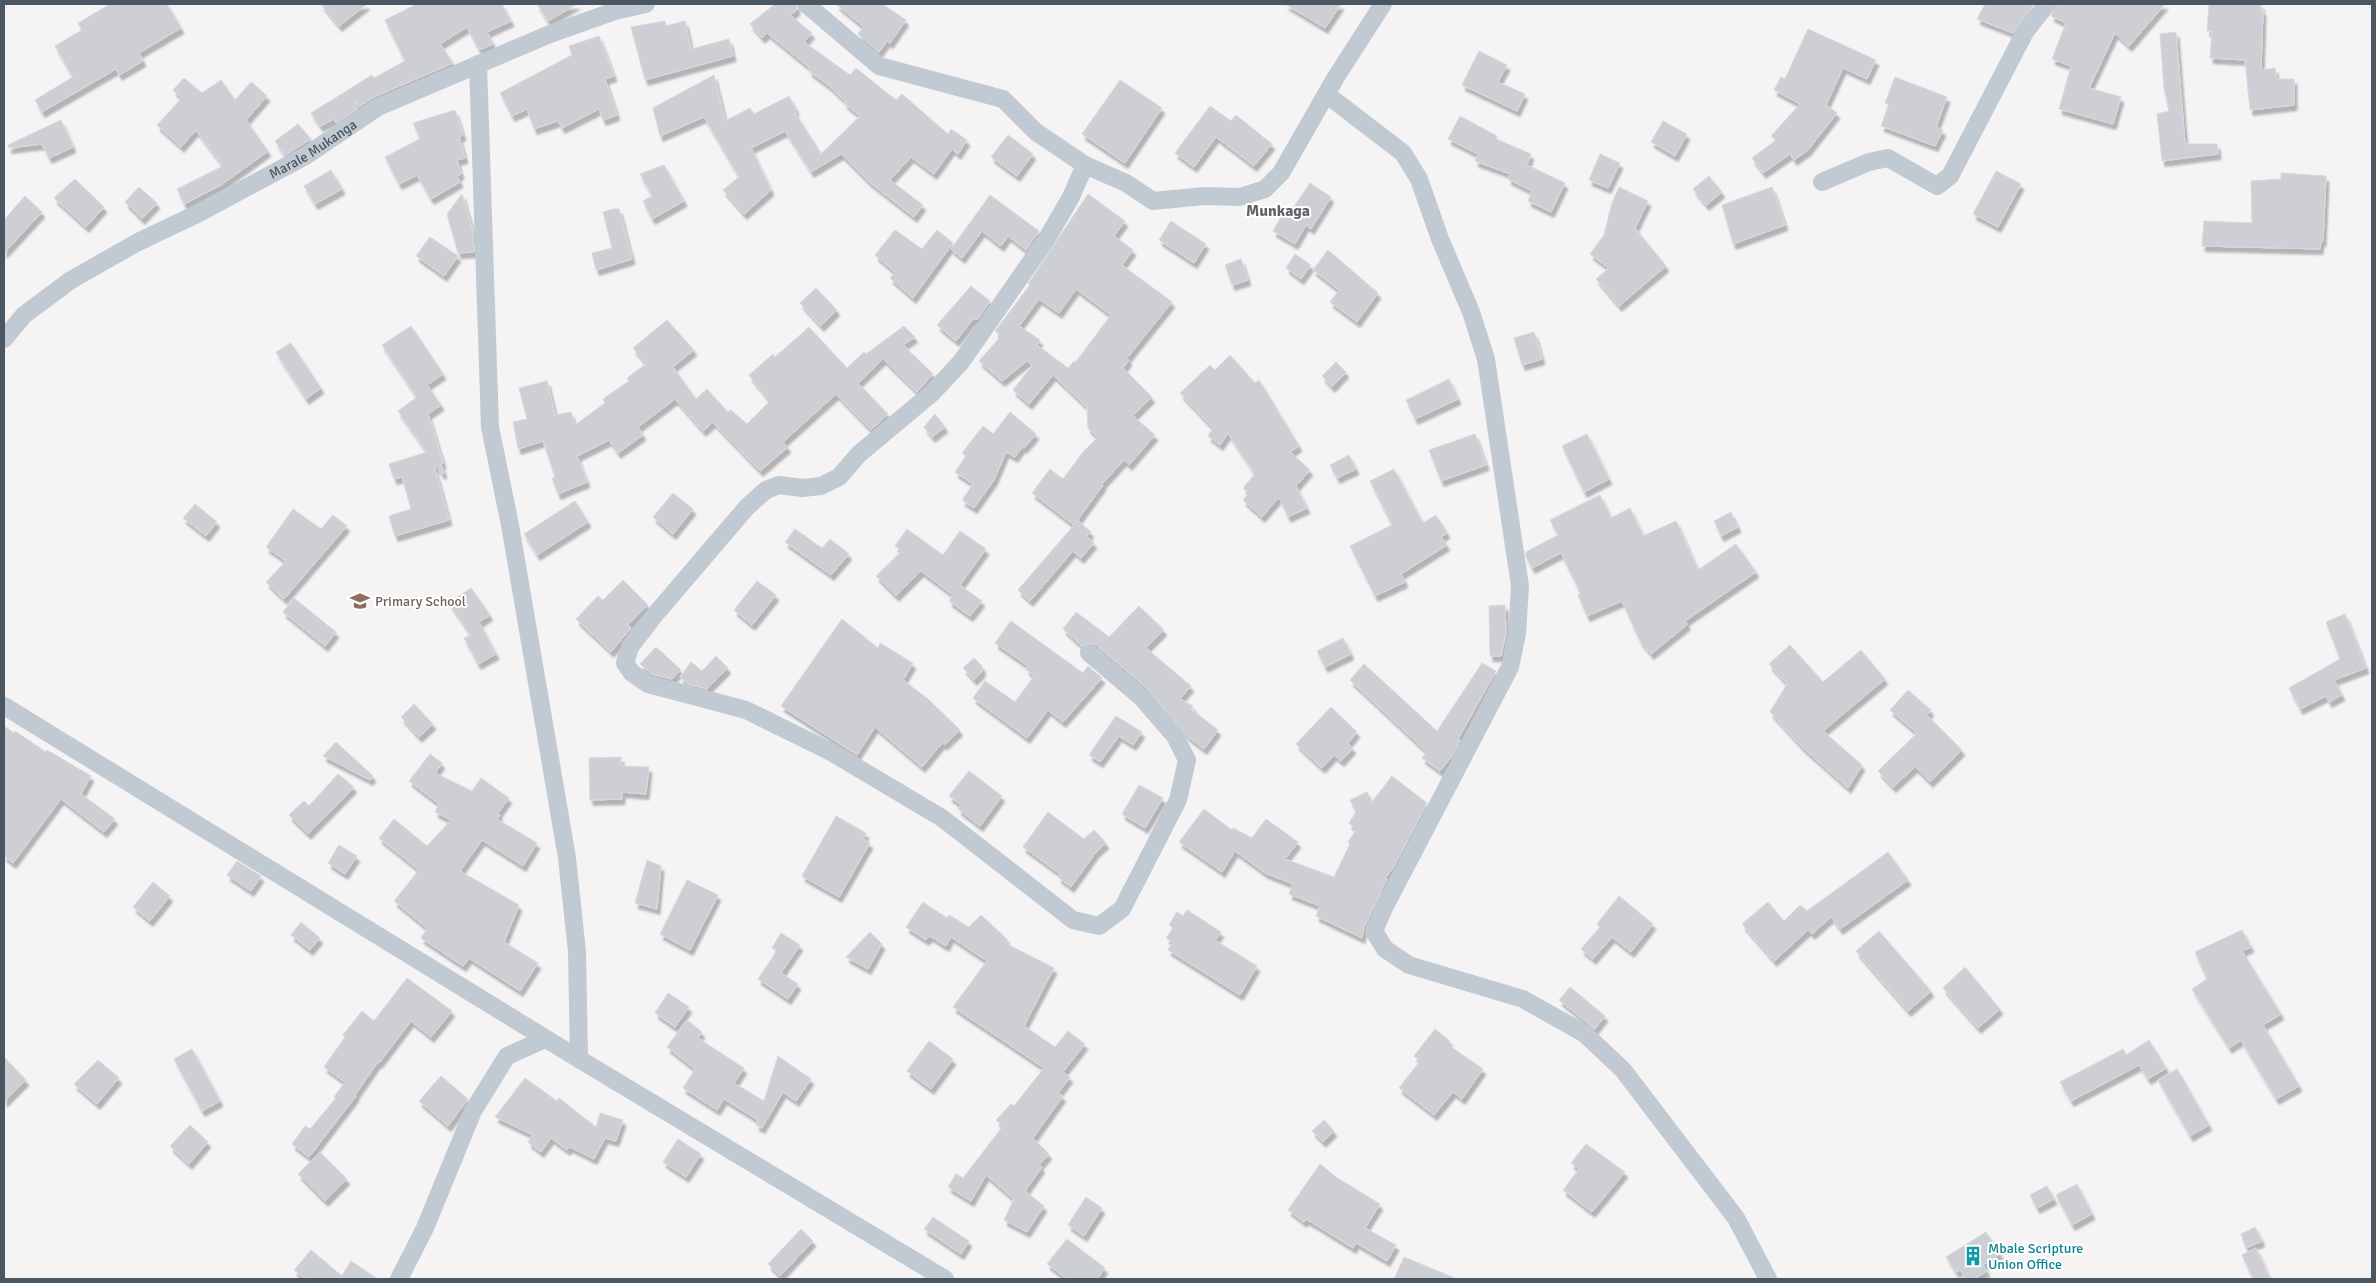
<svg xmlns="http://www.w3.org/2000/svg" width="2376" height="1283" viewBox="0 0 2376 1283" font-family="Signika,sans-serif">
  <defs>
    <filter id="shadow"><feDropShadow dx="3" dy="5.5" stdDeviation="1" flood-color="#0004"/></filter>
  </defs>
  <rect width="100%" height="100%" fill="#f5f3f3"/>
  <path fill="#cdcfd5" stroke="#d7d9de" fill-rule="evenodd" filter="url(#shadow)" d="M110,4H167L181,28L139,53L143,61L119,75L116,69L42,112L35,100L73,77L55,46L82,30L78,23Z
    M321,4H367L339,26Z
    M417,4H502L511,21L487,32L493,44L479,50L467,27L440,44L453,63L374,97L359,107L355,100L357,109L336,123L334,119L320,126L311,113L372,75L374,78L405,61L385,20Z
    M537,4H577L548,21Z
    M775,4H796L797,10L790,15L812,33L804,42L850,75L856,68L896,100L902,94L948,134L951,129L967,140L958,154L952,149L934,174L911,157L890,180L923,205L914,217L868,181L841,154L811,172L785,131L751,148L771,190L744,214L723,190L739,177L704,117L660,136L653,108L714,75L725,121L750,108L754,114L789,96L796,110L794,111L821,154L860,116L844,103L846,102L828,85L809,71L810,68L767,33L762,38L750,24Z
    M836,4H882L906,20L890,43L887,41L879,52L858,34L864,27Z
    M1285,4H1341L1325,28Z
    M1985,4H2034L2013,33L1977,19Z
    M2057,4H2165L2129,46L2115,33L2089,88L2121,97L2113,124L2059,109L2071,66L2052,59L2066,23L2051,16Z
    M2209,4H2261V10H2263L2261,70L2275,68L2276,79H2294V105L2250,110L2245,60L2210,58L2212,31H2207Z
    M665,21L666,26L685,21L691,49L729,39L733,56L645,80L631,27Z
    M1808,29L1876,60L1867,79L1843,68L1826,105L1837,113L1808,150L1794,160L1790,154L1763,173L1752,158L1776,140L1771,136L1800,104L1774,90L1781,77L1785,79Z
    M2176,32L2185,144H2217L2218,154L2162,161L2157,114L2169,111L2164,88L2160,34Z
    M599,36L614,76L605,79L617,115L603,120L599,109L562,128L558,121L534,129L527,109L512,116L500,93L572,55L569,46Z
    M1479,51L1507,65L1498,82L1525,94L1517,111L1462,85Z
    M1895,77L1947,97L1936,127L1943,130L1935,146L1881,126L1889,104L1885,103Z
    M184,78L202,93L221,80L235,100L251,82L255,85L267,96L246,120L268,151L221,185L184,204L177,189L223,166L196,130L181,147L157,125L182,98L173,90Z
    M1120,80L1162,108L1125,163L1082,134Z
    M1210,106L1231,121L1236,115L1272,144L1254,166L1216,137L1194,167L1175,153Z
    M455,110L463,135L459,137L465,158L457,160L461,174L457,176L460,182L431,199L417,175L399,184L385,157L420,139L413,123Z
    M1460,116L1497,136L1496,139L1531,154L1527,165L1565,183L1551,212L1528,201L1532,191L1508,179L1510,174L1475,161L1478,154L1448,139Z
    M61,120L73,147L49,158L42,144L9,148L8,145Z
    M1663,121L1687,134L1675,156L1651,142Z
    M298,124L311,139L285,155L275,141Z
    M1008,135L1033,154L1017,176L991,157Z
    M1600,154L1620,163L1608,188L1589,180Z
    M664,165L684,201L652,219L643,201L652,196L640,174Z
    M331,170L342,189L315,204L304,186Z
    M1996,171L2021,184L1998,227L1973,214Z
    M2281,173L2326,176L2323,241H2321L2320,249L2202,246L2204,221L2252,223L2251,181L2281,179Z
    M1709,176L1722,192L1706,205L1693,189Z
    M75,179L104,207L86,227L54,198Z
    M1310,183L1331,197L1311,229L1306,225L1295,244L1273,231L1286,208L1291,211Z
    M139,187L157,203L142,219L125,202Z
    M1619,187L1648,201L1635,228L1666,266L1619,306L1596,279L1609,268L1590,254L1604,235L1612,203Z
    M1772,187L1785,225L1733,244L1722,205Z
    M462,194L473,232L474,252L458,253L447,214Z
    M1088,194L1125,221L1114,236L1133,250L1122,265L1172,302L1127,358L1129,360L1123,368L1152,397L1133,416L1155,435L1129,465L1124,460L1102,484L1103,485L1076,522L1078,521L1091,532L1087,536L1094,543L1081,558L1073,551L1030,601L1018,590L1074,525L1032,493L1050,469L1063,479L1083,452L1098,437L1088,428L1087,407L1053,375L1029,404L1013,390L1032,366L1027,361L1002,381L979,361L1001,336L995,331L1030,285L1028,284ZM1076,289L1111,315L1075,363L1074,361L1068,368L1037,345L1040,340L1019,326L1039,299L1059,313Z
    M990,195L1039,231L1026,250L1008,236L1001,246L982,231L962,258L951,249Z
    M25,196L42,212L4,253V220Z
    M613,209H619L632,259L596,270L592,253L612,248L603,212Z
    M1171,221L1206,244L1194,263L1159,240Z
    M895,230L922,249L937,230L953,243L913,298L890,278L895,272L875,255Z
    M430,237L458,256L444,276L416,256Z
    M1328,250L1378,293L1357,322L1330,302L1339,290L1313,270Z
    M1295,254L1311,265L1301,279L1286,268Z
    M1241,259L1248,280L1232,285L1225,265Z
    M971,286L990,301L978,319H973L956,341L937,325Z
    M816,288L837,310L821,326L800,303Z
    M667,320L694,350L673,367L696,399L707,389L728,412L731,410L747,424L770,401L749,375L773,354L775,357L809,327L847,368L864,352L866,354L904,326L915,337L903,345L933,374L917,392L883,359L858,383L888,414L875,426L871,430L836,394L783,442L788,447L760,471L713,422L703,431L675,399L638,427L643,435L618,453L609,440L577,456L587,482L558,494L552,478L555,477L543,441L518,449L513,422L527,419L519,388L547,381L555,415L571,412L575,425L605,403L603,399L629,381L627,378L646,364L633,348Z
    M411,326L443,374L427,385L441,405L428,414L443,463L441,464L444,473L442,474L436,466H434L449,520L395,536L389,516L411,509L402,477L394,479L389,464L427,452L398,411L417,397L382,345Z
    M1534,332L1542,359L1522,365L1514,338Z
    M291,343L321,388L306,399L276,352Z
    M1230,355L1255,383L1259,380L1299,446L1290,452L1310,470L1296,486L1307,508L1288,517L1279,497L1262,517L1243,500L1249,493L1243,488L1255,474L1228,433L1220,445L1208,436L1213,428L1180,393L1210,365L1215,370Z
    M1336,362L1346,372L1332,387L1322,376Z
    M1449,379L1458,399L1415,419L1406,400Z
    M1010,412L1036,434L1024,448L1022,447L1015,457L1006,452L994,480L974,508L962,500L973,484L955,472L966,456L962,453L983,426L993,434Z
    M935,414L945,427L932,437L924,427Z
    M1475,434L1486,465L1441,481L1429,450Z
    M1587,434L1609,479L1584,492L1562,446Z
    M1349,455L1356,469L1337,478L1330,465Z
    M1394,469L1423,523L1436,515L1447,533L1441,537L1447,545L1401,574L1405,582L1375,596L1350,546L1392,525L1370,481Z
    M673,493L693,509L673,534L653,517Z
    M1600,495L1611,518L1630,508L1643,536L1676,521L1698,570L1736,544L1756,572L1685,621L1688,624L1651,654L1640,641L1622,601L1587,616L1578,595L1581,594L1561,553L1532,568L1526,557V552L1558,535L1550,520Z
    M575,501L588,522L537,555L524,534Z
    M195,504L217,522L206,536L183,518Z
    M293,509L321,529L333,515L347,526L284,599L266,582L286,561L266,547Z
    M1731,512L1738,527L1721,536L1714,521Z
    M795,529L822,548L830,539L849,554L831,575L785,542Z
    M907,529L943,555L960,531L986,549L960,585L982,601L970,616L949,601L953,595L921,571L896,596L876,576L902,551L895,546Z
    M623,580L648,605L628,625L631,628L611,652L576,619L598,596L603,600Z
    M757,581L776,595L752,625L734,610Z
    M471,588L490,615L479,622L496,654L478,664L464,638L471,635L449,603Z
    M294,598L336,632L325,646L283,612Z
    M1505,605L1506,634L1501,656H1490L1489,606Z
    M1139,606L1164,630L1146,648L1191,686L1180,699L1193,706L1191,709L1218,730L1204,749L1187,736L1149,690L1096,645L1090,643L1082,646L1063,629L1076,612L1109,637Z
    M2345,614L2366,668L2334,680L2342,695L2329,702L2326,696L2300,709L2289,688L2340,659L2326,622Z
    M842,619L878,648L880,643L913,663L903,680L928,699L960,730L944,745L942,743L922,767L875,727L857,755L781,706Z
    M1011,621L1083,673L1088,666L1102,678L1063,722L1048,710L1027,738L973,698L985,681L1015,702L1034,676L1026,669L1028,666L995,643Z
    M1343,638L1351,654L1325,667L1317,651Z
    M1790,645L1823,682L1861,650L1885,679L1823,731L1862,765L1848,788L1802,747L1770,712L1787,684L1769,664Z
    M656,647L681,670L672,679L652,674L640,664Z
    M716,656L728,668L707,689L688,684L680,677L691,662L702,671Z
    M974,658L982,666V672L974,680L963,668Z
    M1482,663L1496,671L1458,739L1460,740L1452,756L1440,771L1422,758L1427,752L1350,680L1364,664L1437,731Z
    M1908,690L1931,710L1927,715L1962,750L1930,782L1915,767L1893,787L1878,771L1917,733L1890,710Z
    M414,704L433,724L419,737L401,717Z
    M1331,707L1357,732L1348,743L1353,748L1341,761L1334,755L1322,768L1296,744Z
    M1116,716L1142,732L1133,745L1119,736L1100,762L1089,755Z
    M4,726L14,733L15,731L46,752L47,750L91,776L81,794L115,819L104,832L61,799L13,863L4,856Z
    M336,742L373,776L370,780L323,756Z
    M430,754L442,763L435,773L472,791L481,778L509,798L498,813L500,815L497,819L537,843L523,866L482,840L460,871L519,905L504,942L538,963L520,991L469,958L463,966L421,938L427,928L394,901L419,870L379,838L394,819L427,846L451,820L435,812L439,804L409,781Z
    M621,757V766L649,767L646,794L622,792V799L590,800L589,758Z
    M969,771L1002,796L980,826L958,809L961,805L949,796Z
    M338,774L354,787L308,834L289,815L304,801L309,806Z
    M1392,776L1427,803L1393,868L1385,878L1387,879L1364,927L1362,938L1316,916L1320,906L1289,894L1293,884L1265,873L1235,851L1222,872L1179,842L1204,809L1232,830L1233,828L1252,838L1266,819L1298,842L1285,859L1334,877L1350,844L1348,842L1356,830L1349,823L1356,812L1350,800L1367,792L1372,802Z
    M1139,785L1163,798L1145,828L1122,814Z
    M1048,812L1084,839L1094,830L1106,843L1096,852L1071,887L1058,877L1060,874L1023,847Z
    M836,816L866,833L863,839L870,843L839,897L802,876Z
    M339,845L357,856L345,874L328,863Z
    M1888,852L1908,880L1840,929L1831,917L1812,934L1808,930L1774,961L1742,924L1768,902L1784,921L1800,905L1807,911Z
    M647,860L661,866L657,909L635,903Z
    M237,861L261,876L251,891L227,875Z
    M687,880L718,895L690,950L660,934Z
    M153,882L170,896L150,921L133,907Z
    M1619,896L1653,924L1631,952L1612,937L1593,959L1581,949L1600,927L1597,924Z
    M923,902L947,918L949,915L969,927L981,915L1007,939L1005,943L1054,968L1024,1026L1055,1047L1068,1031L1085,1044L1063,1072L1070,1077L1058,1093L1063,1096L1033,1138L1049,1154L1039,1165L1042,1167L1025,1191L1044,1206L1027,1232L1004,1220L1014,1199L986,1175L971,1201L948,1187L956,1174L963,1178L1003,1126L996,1120L1011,1104L1014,1106L1044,1068L953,1007L987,961L951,937L946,946L930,936L926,940L906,927Z
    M1187,910L1221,932L1215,940L1257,966L1240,995L1168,950L1173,942L1166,938L1173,928L1169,925L1177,912L1183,916Z
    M301,922L320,938L310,950L291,935Z
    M2242,930L2251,947L2242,951L2281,1014L2263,1025L2299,1086L2276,1099L2241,1040L2229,1048L2192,989L2207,979L2195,952Z
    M1879,931L1931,991L1908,1011L1856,951Z
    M870,932L882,944L868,969L846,957Z
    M781,933L800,945L781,973L798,984L788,999L758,979L777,951L772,948Z
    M1965,967L2000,1009L1978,1028L1943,988Z
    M407,978L452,1011L431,1037L411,1021L379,1063L378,1062L355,1095L356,1096L309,1157L292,1144L305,1126L310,1129L336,1098L334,1097L345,1082L324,1067L345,1037L343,1035L362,1011L374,1021Z
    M1570,987L1605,1016L1595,1029L1559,1000Z
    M668,993L689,1007L675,1027L655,1013Z
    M687,1020L702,1032L698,1038L744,1068L734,1083L764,1101L778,1056L811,1079L796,1101L783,1092L762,1128L756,1125L758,1120L724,1099L717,1110L683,1088L695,1069L667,1047Z
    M1435,1029L1450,1041L1447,1044L1483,1069L1462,1099L1453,1092L1434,1115L1399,1088L1420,1061L1414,1056Z
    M2149,1040L2166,1068L2148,1079L2139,1065L2071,1101L2060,1082L2123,1049L2126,1055Z
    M929,1041L953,1059L931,1089L907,1071Z
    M192,1049L220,1101L202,1111L174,1059Z
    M4,1057L26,1080L4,1102Z
    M98,1060L119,1078L97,1104L74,1084Z
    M2177,1069L2209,1125L2190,1136L2158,1080Z
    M441,1076L468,1099L448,1126L419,1101Z
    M525,1078L557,1101L559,1098L596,1127L600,1113L623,1120L616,1141L605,1138L594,1159L570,1147L567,1150L551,1138L541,1152L528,1142L533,1135L495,1117Z
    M1324,1120L1334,1131L1323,1142L1312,1131Z
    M190,1125L208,1142L189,1164L170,1146Z
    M678,1139L701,1154L686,1177L663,1162Z
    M1586,1144L1625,1172L1592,1212L1563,1190L1579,1169L1571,1163Z
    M320,1152L347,1179L325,1201L298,1174Z
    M1320,1164L1336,1177L1380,1204L1365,1228L1396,1245L1387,1261L1356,1243L1353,1248L1306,1219L1304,1222L1288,1210Z
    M2077,1184L2092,1214L2072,1225L2056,1195Z
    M2047,1186L2054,1199L2037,1208L2030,1195Z
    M1086,1197L1102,1208L1084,1236L1068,1225Z
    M933,1217L969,1241L961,1254L924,1229Z
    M2255,1227L2262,1241L2246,1248L2241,1234Z
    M801,1229L813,1241L780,1276L768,1264Z
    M1986,1232L2000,1254L1983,1265L1987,1271L1974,1279H1966L1960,1270L1956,1272L1946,1257Z
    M1067,1239L1105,1268L1097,1279H1067L1047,1264Z
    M2256,1248L2270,1279H2253L2242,1255Z
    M311,1250L342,1276L351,1261L378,1279H306L294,1270Z
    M1404,1257L1457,1279H1394Z"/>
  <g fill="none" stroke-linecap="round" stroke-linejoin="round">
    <g stroke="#c1cad2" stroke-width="18">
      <path d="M806,4L879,66L1003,99L1036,132L1085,165L1126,183L1153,201L1204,196L1240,197L1265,189L1281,173L1336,77L1383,4"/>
      <path d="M478,64L490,427L510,525L567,858L577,952L579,1059"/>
      <path d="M1326,94L1403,153L1419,179L1440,239L1471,312L1486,359L1520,586L1517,634L1510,667L1385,906L1374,931L1385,949L1409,965L1523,999L1585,1034L1623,1070L1736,1218L1768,1279"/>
      <path d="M1085,165L1071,197L1046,240L961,362L932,393L859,454L839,477L821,486L802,488L779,485L766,490L747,507L653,617L630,647L625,663L632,673L648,684L746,710L831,752L942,818L1073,920L1099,926L1122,909L1178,800L1187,760L1175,736L1142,698L1089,653"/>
      <path d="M1822,182L1869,162L1888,158L1937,186L1950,176L2025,32L2047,4"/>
      <path id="s1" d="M4,339L24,315L71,280L138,242L199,213L307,155L378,107L550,34L615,11L646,4"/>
      <path d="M4,706L579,1059L945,1279"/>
      <path d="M399,1279L425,1228L473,1111L507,1056L545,1039"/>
    </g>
  </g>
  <defs>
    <symbol id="school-bare" viewBox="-9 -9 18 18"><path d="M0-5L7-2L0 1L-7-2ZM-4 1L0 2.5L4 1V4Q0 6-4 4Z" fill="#8d6e63" stroke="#fff" stroke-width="2.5" paint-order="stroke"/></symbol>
    <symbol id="building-bare" viewBox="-9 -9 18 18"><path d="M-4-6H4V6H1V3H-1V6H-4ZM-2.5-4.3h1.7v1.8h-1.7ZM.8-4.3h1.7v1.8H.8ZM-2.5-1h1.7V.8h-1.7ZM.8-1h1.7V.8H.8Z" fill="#0f9aa8" stroke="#fff" stroke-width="2.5" paint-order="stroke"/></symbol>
  </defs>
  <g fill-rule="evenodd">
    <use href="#school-bare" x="346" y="587" width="28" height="28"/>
    <use href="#building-bare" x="1959" y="1242" width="28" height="28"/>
  </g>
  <g text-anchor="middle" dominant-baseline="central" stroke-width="4" stroke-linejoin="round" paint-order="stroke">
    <g font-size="14" fill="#4a5661" stroke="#fff">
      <text stroke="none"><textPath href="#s1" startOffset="365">Marale Mukanga</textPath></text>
    </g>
    <g font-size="14" fill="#785e54" stroke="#fff" text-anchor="start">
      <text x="375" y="601">Primary School</text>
    </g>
    <g font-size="14" fill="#0d838f" stroke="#fff" text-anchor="start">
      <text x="1988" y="1248">Mbale Scripture<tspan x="1988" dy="16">Union Office</tspan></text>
    </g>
    <g font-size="16" font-weight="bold" fill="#5f6368" stroke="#fff">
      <text x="1278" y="211">Munkaga</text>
    </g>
  </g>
  <rect width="2376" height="1283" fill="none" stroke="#4a5661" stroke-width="10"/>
</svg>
